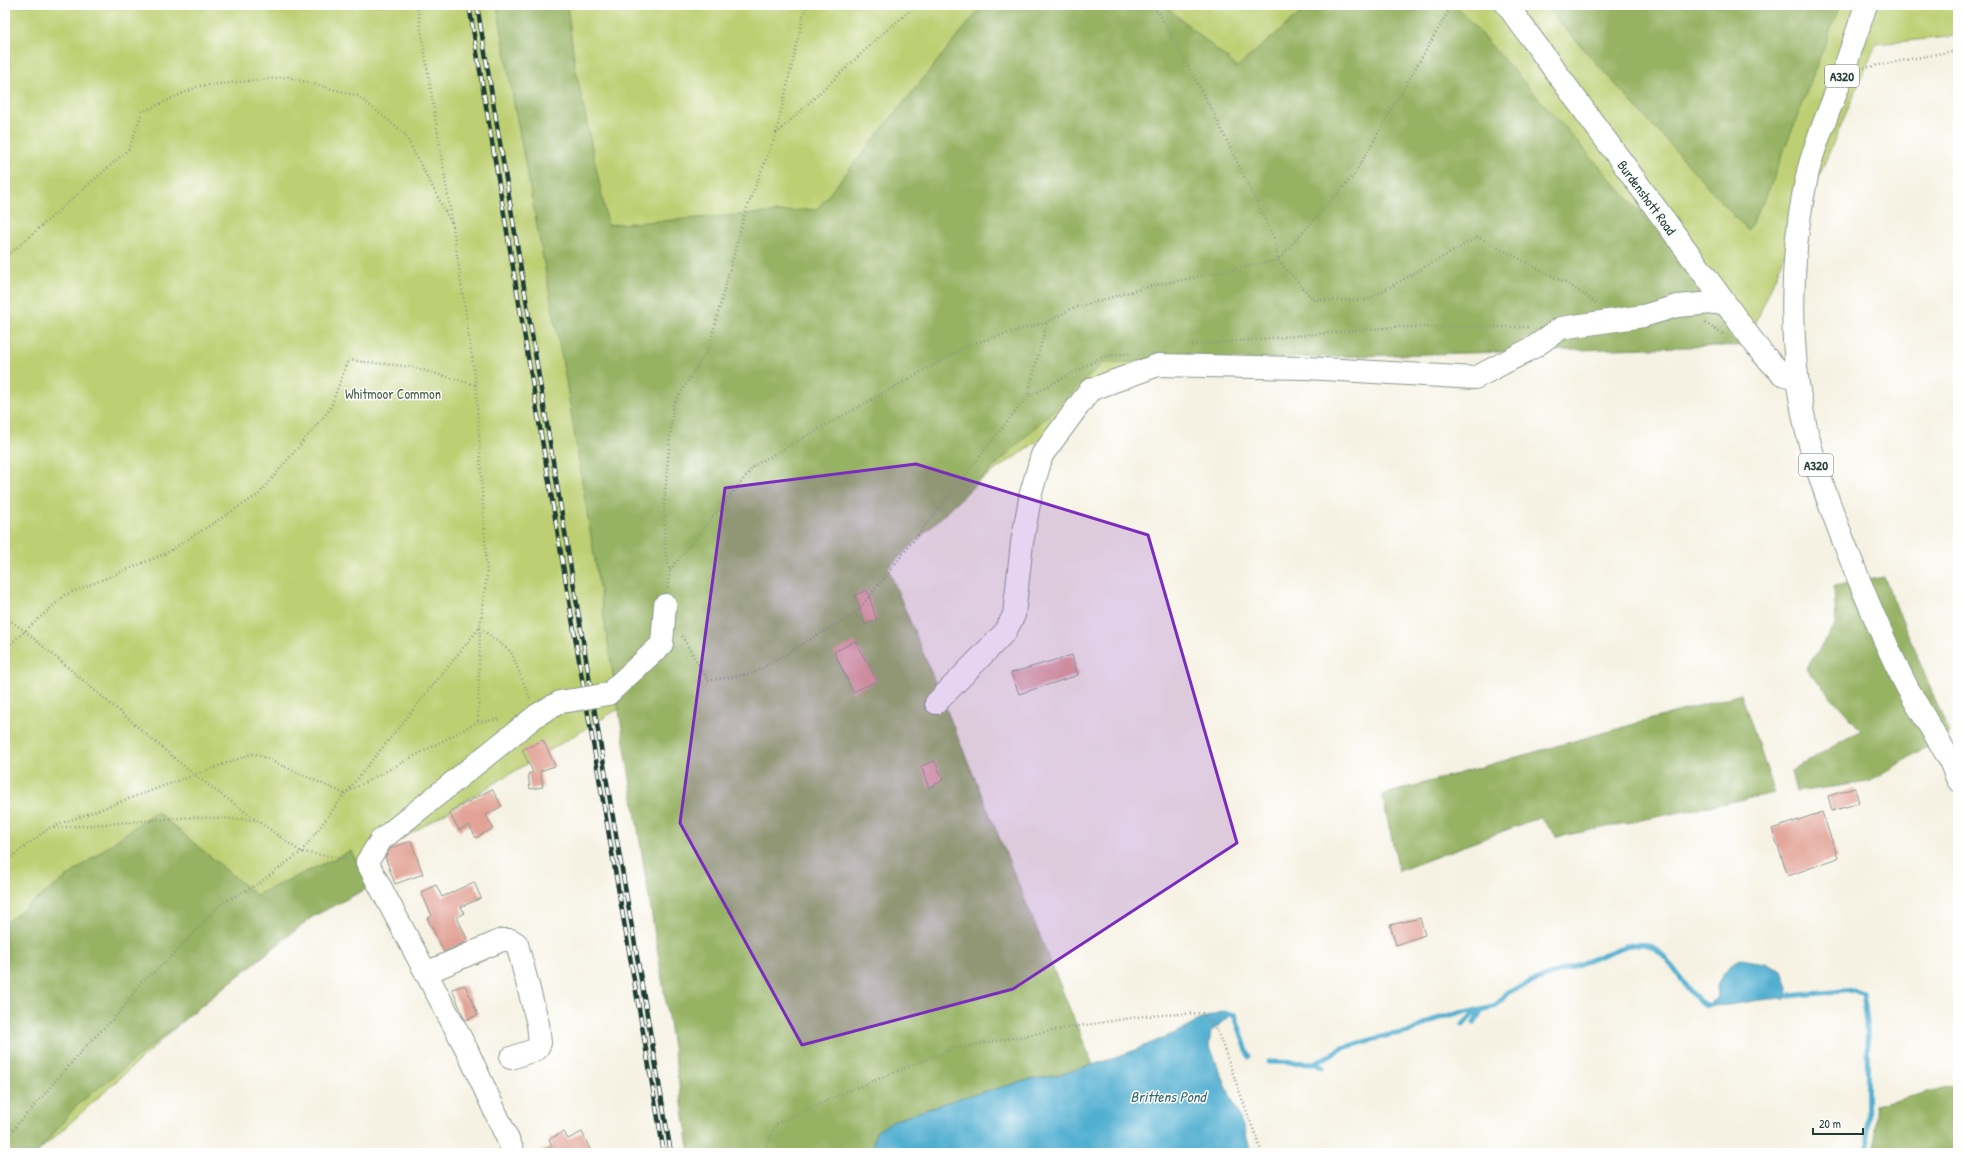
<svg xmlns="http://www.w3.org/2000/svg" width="1963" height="1158" viewBox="0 0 1963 1158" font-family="'Patrick Hand',sans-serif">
  <rect width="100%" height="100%" fill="#fff"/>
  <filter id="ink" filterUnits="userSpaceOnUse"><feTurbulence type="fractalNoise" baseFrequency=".025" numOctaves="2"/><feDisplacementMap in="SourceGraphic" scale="8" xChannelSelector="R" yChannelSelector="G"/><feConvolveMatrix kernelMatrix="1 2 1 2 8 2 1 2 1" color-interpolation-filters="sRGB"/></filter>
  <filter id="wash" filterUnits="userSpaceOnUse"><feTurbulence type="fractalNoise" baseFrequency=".012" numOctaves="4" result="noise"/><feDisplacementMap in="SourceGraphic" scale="16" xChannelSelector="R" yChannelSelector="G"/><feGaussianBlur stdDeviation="0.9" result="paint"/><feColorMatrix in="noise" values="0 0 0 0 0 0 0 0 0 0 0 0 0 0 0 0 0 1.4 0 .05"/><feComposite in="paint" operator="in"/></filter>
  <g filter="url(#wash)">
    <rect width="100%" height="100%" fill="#f6f2e3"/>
    <path fill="#bdcf72" stroke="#6e8653" d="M5,5H1958V36L1876,44L1753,329L1162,357L833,580L347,872L37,1153H5Z"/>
    <path fill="#96b264" stroke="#5a784c" d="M497,5H567L575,66L608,225L817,209L983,5H1164L1237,67L1310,5H1455L1759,345L1103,363L888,568L1093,1065L1059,1075L1029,1080L960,1098L892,1121L876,1132L871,1153H690L566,381L515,109Z
      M1544,5H1840L1769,189L1748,231Z
      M1884,577L1949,733L1869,782L1796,792L1791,771L1861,730L1806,669L1836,624L1834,586Z
      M1741,694L1775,793L1557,837L1540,817L1399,871L1382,795Z
      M156,811L256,895L351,851L370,887L312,917L76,1106L37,1153H5V923Z
      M1958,1084V1153H1875V1106Z"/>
    <path fill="#51afd0" stroke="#387682" d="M1741,959L1765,963L1782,971L1788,988L1787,998C1782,1001 1775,998 1769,999C1754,1000 1723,1008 1709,1005L1718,996C1718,992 1716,987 1718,983C1723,973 1731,963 1741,959Z
      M1223,1011L1230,1015L1211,1032L1209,1045L1245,1131L1251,1153H871L876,1132L892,1121L960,1098L1029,1080L1059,1075L1118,1057L1187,1028L1199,1020Z"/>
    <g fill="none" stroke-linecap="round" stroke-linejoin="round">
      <path stroke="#51afd0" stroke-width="5" d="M1789,996L1854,990L1863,993L1867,1022L1868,1153
        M1226,1013L1235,1015L1249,1057
        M1474,1023L1481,1011
        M1463,1025L1472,1015L1480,1011
        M1268,1062L1316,1063L1323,1067
        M1316,1063L1342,1048L1389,1035L1410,1032L1430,1021L1464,1011L1481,1010L1496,1006L1509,991L1626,946C1633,945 1641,943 1648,945C1673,954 1691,1006 1709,1005
        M1951,1153L1958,1151"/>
    </g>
    <g id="blocks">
      <path fill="#e2a396" d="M867,590L877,620L865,624L855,595Z
        M855,641L877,681L853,692L834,652Z
        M1072,655L1078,675L1019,694L1011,673Z
        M543,740L555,766L540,771L543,787L530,789L528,774L533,772L522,750Z
        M935,761L943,780L929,788L921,766Z
        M1855,788L1859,803L1832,811L1828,796Z
        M492,789L502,806L486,815L493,828L476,838L469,825L459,830L449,812Z
        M1822,812L1838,858L1788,876L1772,829Z
        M411,841L423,874L395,884L385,857L391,848Z
        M474,882L481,898L461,907L464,913L457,917L468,941L444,952L427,918L432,916L421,892L436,885L442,897Z
        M1420,918L1425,935L1396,945L1390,925Z
        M465,985L478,1015L465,1020L452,989Z
        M564,1132L568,1139L582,1132L590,1149L581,1153H538L552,1146L549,1139Z"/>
    </g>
  </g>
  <g filter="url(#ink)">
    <use href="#blocks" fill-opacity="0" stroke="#8a988c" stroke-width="1"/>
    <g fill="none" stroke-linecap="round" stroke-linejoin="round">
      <defs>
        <g id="minor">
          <path id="s1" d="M1507,5L1761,352L1782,374L1797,378"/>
          <path d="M608,694L662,644L665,605"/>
          <path d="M936,703L1005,632L1014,615L1022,543L1031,493L1042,455L1090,390L1158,365L1307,368L1475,378L1534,347L1561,328L1643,316L1677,306L1724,302"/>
          <path d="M426,973L502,940H511L517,944L538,1024L540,1043L537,1049L511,1058"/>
          <path d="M514,1153L467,1050L367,862L381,840L537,715L560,702L574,700"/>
        </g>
        <path id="major" d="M1866,5C1856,35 1846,65 1835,95C1825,121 1813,148 1807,176C1791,249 1788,341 1803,414C1812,461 1830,506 1847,550C1864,593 1881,635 1901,675C1915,704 1933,730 1948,757C1952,764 1954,773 1958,780"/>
      </defs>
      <use href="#minor" stroke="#8a988c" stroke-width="24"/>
      <use href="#major" stroke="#8a988c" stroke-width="24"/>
      <path stroke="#8a988c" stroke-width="2.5" stroke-dasharray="1 3" stroke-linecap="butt" d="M417,5L453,227L476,385L487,574L480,627L478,722
        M1150,5L1159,13L1210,106L1274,238L1278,260L1314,300H1367L1478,237L1573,287L1596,303
        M1864,68L1958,50
        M776,133L806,5
        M5,258L129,149L142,112L199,86L288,77L358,96L404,133L452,224
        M1705,323L1723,334
        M1192,345L1396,327H1528
        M1027,398L1047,322L1071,309L1147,287L1278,260L1354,175L1452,5
        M670,570L755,465L971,344L1047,322
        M667,588L670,571L665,550L664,505L673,405L709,347L744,216L776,134L881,35L917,5
        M5,617L25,631L193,774L301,852L349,859
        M480,628L511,652L530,698
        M682,636L708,681L754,673L857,612L1026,398L1102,357L1132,353
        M5,649L65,595L165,554L259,494L330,409L348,360L412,367L476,385
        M347,792L478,722L500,719
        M54,828L193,817L256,820
        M5,862L49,828L254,753L345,794
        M5,1139L88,1044L122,1010L141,982L167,961L222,903L258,884L301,852L345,794L480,627
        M763,1153L777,1123L846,1092L952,1049L1073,1027L1144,1016L1202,1013L1217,1030L1262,1153"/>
      <use href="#minor" stroke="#fff" stroke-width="22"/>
      <use href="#major" stroke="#fff" stroke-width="22"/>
      <defs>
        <path id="rail" d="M469,5L588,714L664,1153
          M477,5L596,719L671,1153"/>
      </defs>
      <use href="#rail" stroke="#1f3d34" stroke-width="4.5"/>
      <use href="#rail" stroke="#fff" stroke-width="3" stroke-dasharray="9" stroke-linecap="butt"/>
      <defs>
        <path id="minor-bridge" d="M574,700L608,694"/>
      </defs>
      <use href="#minor-bridge" stroke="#8a988c" stroke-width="24" stroke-linecap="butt"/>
      <use href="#minor-bridge" stroke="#fff" stroke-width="22"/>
    </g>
  </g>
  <path fill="#7b2cbf" fill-opacity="0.2" stroke="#7b2cbf" stroke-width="3" stroke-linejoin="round" d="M916,464L1148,535L1237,843L1013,989L802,1045L680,823L725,488Z"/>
  <g text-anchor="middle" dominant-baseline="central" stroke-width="3" stroke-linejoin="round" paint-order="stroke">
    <g fill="#fff" stroke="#627771" stroke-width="1">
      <rect x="1825" y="65" width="34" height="22" rx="3"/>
      <rect x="1799" y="454" width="34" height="22" rx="3"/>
    </g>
    <g font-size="13" font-weight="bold" fill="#1f3d34">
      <text x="1842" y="76">A320</text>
      <text x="1816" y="465">A320</text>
    </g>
    <g font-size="14" fill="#1f3d34" stroke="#fff">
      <text stroke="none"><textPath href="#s1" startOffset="238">Burdenshott Road</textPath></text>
    </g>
    <g font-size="14" fill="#466244" stroke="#fff">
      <text x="393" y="393">Whitmoor Common</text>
    </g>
    <g font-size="15" font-style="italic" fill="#30656b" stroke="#fff">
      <text x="1168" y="1096">Brittens Pond</text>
    </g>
  </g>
  <rect width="1963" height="1158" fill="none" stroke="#fff" stroke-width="20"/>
  <path d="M1813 1128v6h50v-6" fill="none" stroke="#1f3d34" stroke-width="2"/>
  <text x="1819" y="1128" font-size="12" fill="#1f3d34" stroke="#ffffff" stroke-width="3" paint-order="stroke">20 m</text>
</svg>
